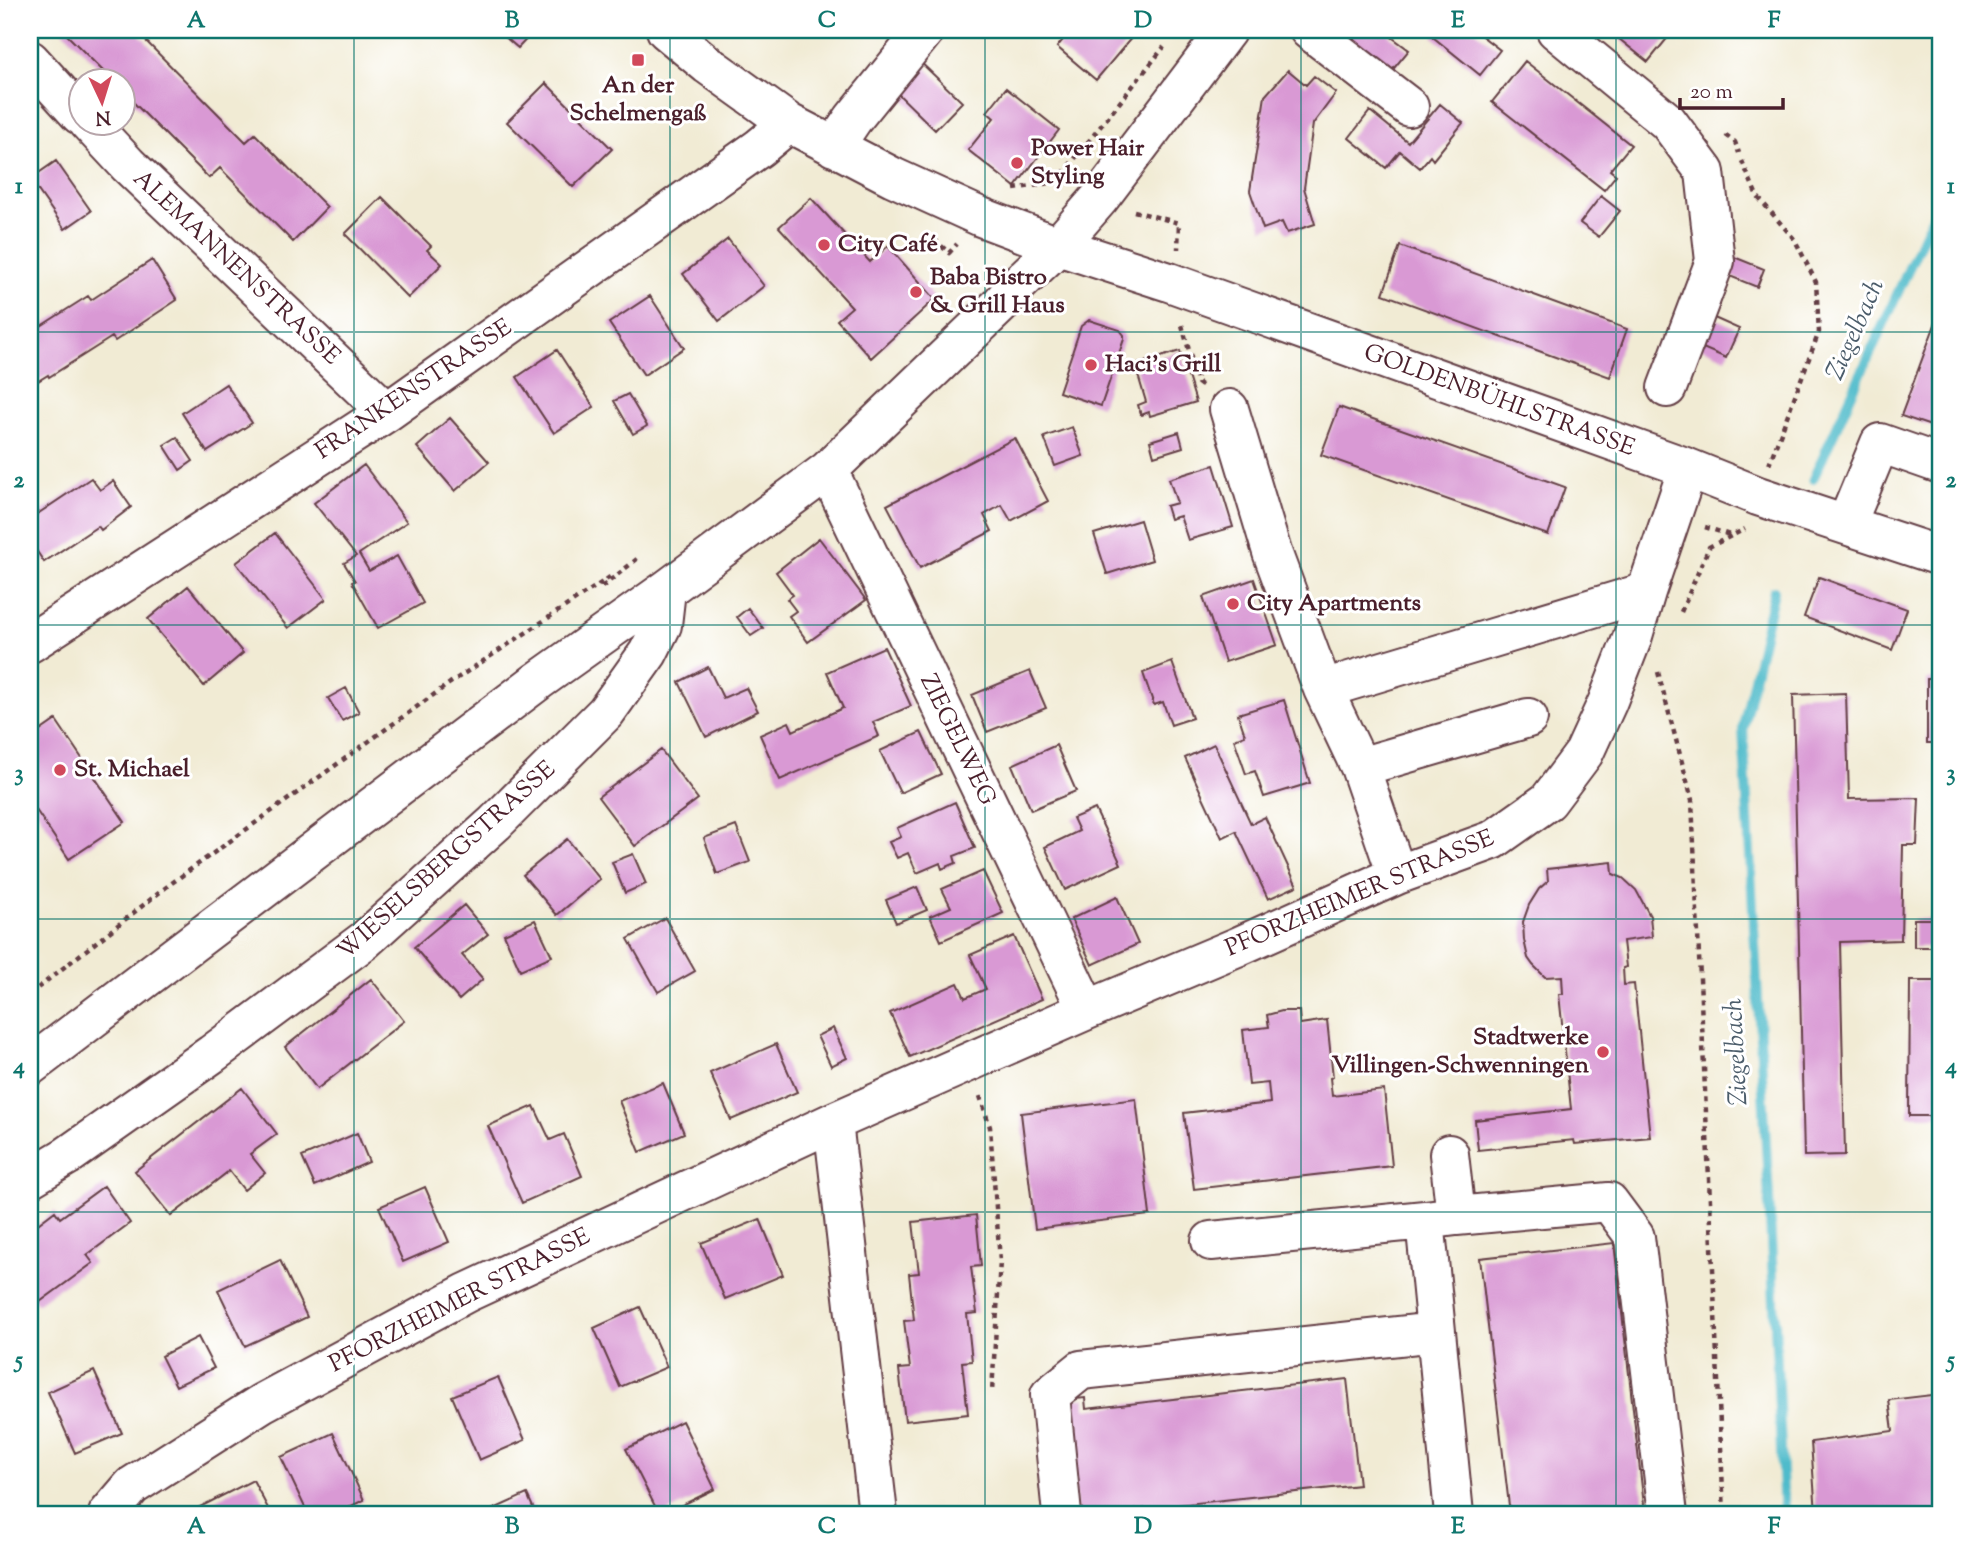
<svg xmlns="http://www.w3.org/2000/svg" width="1970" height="1544" viewBox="0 0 1970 1544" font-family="'Sorts Mill Goudy',serif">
  <rect width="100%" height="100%" fill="#fff"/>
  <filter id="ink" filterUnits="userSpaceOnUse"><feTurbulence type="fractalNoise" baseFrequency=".0143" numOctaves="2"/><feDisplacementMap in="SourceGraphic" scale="14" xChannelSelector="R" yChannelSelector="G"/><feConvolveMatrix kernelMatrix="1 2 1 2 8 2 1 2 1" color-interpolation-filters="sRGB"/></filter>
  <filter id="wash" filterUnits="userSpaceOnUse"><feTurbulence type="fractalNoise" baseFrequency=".00686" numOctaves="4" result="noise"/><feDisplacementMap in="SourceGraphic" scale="28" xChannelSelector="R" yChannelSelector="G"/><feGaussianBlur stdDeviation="1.57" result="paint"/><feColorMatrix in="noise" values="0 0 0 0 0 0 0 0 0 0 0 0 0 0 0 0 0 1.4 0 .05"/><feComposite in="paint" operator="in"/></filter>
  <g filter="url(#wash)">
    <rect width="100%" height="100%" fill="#f1ebd4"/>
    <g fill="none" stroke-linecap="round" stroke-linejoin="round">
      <path stroke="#4fbbcb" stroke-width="10" d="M1813,479L1940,200
        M1774,591L1743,727L1770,1217L1784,1514"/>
    </g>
    <g id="blocks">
      <path fill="#d999d4" d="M62,30H135L246,142L255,134L327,207L293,242L220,168L209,178L122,91V80H112Z
        M497,30H535L518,48Z
        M1071,30H1138L1096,80L1057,47Z
        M1323,30H1393L1389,35L1409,50L1385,79Z
        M1439,30H1474L1500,50L1480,75L1433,37Z
        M1608,30H1674L1648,62Z
        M913,55L962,102L935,130L886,82Z
        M1525,61L1631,145L1610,170L1616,175L1604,190L1492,102Z
        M1288,70L1306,85L1314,76L1336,93L1313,124L1304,188L1315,224L1287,233L1282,222L1263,229L1250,191L1265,96Z
        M546,83L612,149L573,187L507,122Z
        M1006,88L1059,130L1015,187L968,150L994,118L987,112Z
        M1440,104L1463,123L1433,160L1430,156L1420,168L1400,151L1386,168L1349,138L1370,111L1408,142Z
        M56,161L91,211L65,229L30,179Z
        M1601,196L1620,211L1599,237L1580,223Z
        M382,197L431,246L427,250L442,264L408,298L345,234Z
        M811,198L870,262L888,246L935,299L871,358L837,320L852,307L779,227Z
        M728,239L764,286L719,321L683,274Z
        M1400,246L1627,329L1610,377L1383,294Z
        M1734,257L1764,269L1757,287L1727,275Z
        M152,260L177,300L115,341L112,337L49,377L48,375L30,386V333L88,296L91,300Z
        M650,296L684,348L644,375L609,323Z
        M1940,311V429L1901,416Z
        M1712,317L1739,329L1726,358L1698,346Z
        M1089,320L1120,330L1124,335V339L1101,406L1059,392L1081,326Z
        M557,350L594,407L554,433L517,377Z
        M1180,351L1196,402L1150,416L1149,412L1141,415L1138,405L1146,402L1135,365Z
        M226,384L252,423L207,452L182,413Z
        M628,394L647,426L633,434L614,401Z
        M1339,407L1565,487L1548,535L1321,455Z
        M450,418L489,462L455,491L417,447Z
        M1072,427L1083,456L1055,466L1044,437Z
        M1179,432L1183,447L1154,456L1150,441Z
        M177,437L193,461L180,470L164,445Z
        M1015,438L1048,501L1011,521L1002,505L984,515L992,531L920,568L887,505Z
        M364,465L407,522L359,554L369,571L397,556L423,603L378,628L352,582L355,581L344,563L356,556L314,503Z
        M1214,465L1233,527L1188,540L1180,516L1170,519L1166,506L1177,503L1169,479Z
        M91,478L100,490L113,481L131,507L101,530L98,526L44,562L30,541V519Z
        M1140,520L1152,560L1107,574L1094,534Z
        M275,533L326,599L288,628L236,563Z
        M819,538L866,600L808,642L789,616L796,611L787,599L793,595L776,572Z
        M1819,577L1907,609L1892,650L1804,617Z
        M1254,579L1277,645L1225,662L1203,597Z
        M188,586L243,653L204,686L148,619Z
        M748,608L763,628L751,636L737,617Z
        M884,647L911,706L873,722L879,736L780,780L760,735L789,722L793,731L843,708L827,672Z
        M1172,662L1192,718L1171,725L1163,702L1154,705L1143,673Z
        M708,667L723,698L746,688L758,711L706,737L679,682Z
        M1030,671L1046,708L987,732L972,695Z
        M1927,679H1940V743H1927Z
        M346,688L359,712L342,721L328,698Z
        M1846,693L1849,799L1919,798L1917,845H1903L1901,940L1840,942L1845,1155L1804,1156L1793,695Z
        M1284,700L1310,783L1264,797L1255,771L1246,774L1234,739L1245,735L1238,714Z
        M56,720L125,822L69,859L30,801V738Z
        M921,732L941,774L900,793L880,751Z
        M1214,744L1251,824L1265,817L1297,886L1268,899L1236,831L1222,838L1185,758Z
        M1056,745L1076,791L1031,810L1012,765Z
        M661,750L698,799L635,846L598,797Z
        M955,802L975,848L954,856L956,863L942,869L940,863L917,873L908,853L897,858L889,842L901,837L897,828Z
        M1095,809L1121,864L1065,890L1045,847L1079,831L1073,818Z
        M736,826L750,862L717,874L704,838Z
        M567,839L600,879L557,915L523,875Z
        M633,854L646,884L625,893L612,862Z
        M1612,862L1613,874L1623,878L1636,890L1650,916L1652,937L1623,941L1626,967L1623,968L1624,985L1634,984L1650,1137L1575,1144L1574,1140L1478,1150L1475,1120L1571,1109L1559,994H1563L1562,976L1545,977L1533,965L1528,958L1524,940L1523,922L1529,905L1539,889L1548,881L1547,869Z
        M983,871L1003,913L941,941L930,916L951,907L942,889Z
        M917,887L927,910L896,923L886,900Z
        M1117,897L1138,944L1092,965L1071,919Z
        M464,905L488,934L462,955L483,979L459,1000L414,947Z
        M665,918L695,971L658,992L628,939Z
        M1914,919H1940V947H1914Z
        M535,920L552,956L520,970L504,934Z
        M1014,936L1042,999L910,1057L890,1013L958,983L965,998L986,989L970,955Z
        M371,979L404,1021L317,1089L285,1047Z
        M1910,981H1940V1116H1909Z
        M1282,1011H1299L1300,1024L1327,1020L1333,1077L1330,1078L1332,1096L1384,1090L1392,1166L1194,1189L1184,1113L1270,1103L1268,1083L1249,1085L1243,1030L1269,1027L1267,1015Z
        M833,1028L847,1058L831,1066L817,1036Z
        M776,1044L797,1092L731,1120L710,1073Z
        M663,1083L684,1133L640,1152L619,1101Z
        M242,1088L277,1134L250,1154L265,1173L244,1190L229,1171L171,1216L135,1171Z
        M1136,1099L1150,1215L1035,1229L1021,1113Z
        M534,1106L550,1140L564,1134L582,1176L522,1203L488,1126Z
        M357,1133L369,1162L315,1186L302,1157Z
        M104,1186L130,1223L87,1255L93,1263L37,1304L30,1293V1230L55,1211L60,1218Z
        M425,1187L449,1242L403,1262L379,1207Z
        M976,1215L981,1266L971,1267L977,1313L967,1314L972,1361L962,1362L968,1414L905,1421L899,1369L910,1368L904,1321L914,1320L909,1274L919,1273L913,1222Z
        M760,1219L783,1275L725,1299L701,1243Z
        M1614,1243L1645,1514H1510L1480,1258Z
        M280,1260L307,1317L245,1346L218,1290Z
        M640,1307L667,1367L620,1387L594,1328Z
        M198,1337L214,1368L176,1386L161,1356Z
        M94,1371L122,1433L75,1453L48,1392Z
        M498,1377L525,1440L479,1460L452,1396Z
        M1347,1379L1359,1485L1097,1514H1077L1066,1400L1085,1398L1086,1409Z
        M1940,1394V1514H1816L1811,1442L1893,1431L1889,1400Z
        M682,1421L715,1489L664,1514H659L626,1449Z
        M333,1433L364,1500L334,1514H308L281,1457Z
        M253,1480L271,1514H199L196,1509Z
        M527,1494L536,1514H483Z"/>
    </g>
  </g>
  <g filter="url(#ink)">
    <use href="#blocks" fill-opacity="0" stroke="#633e44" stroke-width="2"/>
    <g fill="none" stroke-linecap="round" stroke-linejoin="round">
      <defs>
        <path id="minor" d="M666,30L708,65L789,123L893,177L981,217L1058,246L1169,282L1688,468L1758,496L1940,556
          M1309,30L1409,107
          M1556,30L1668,122L1705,172L1715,261L1667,388
          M30,60L80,115
          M88,122L128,165L387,412
          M834,147L853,119L925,30
          M1229,409L1272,552L1323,689L1360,767L1397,875
          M828,470L1087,1010
          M1846,525L1880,443L1940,464
          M30,643L387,412L759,148L789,123
          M1323,689L1646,592
          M1360,767L1528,718
          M30,1066L538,681L666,590L828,470L1000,305L1014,288L1058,246L1099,199L1227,30
          M833,1122L878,1514
          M1449,1154L1456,1216L1425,1220L1454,1514
          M30,1178L67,1156L212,1054L365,940L495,823L606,712L648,653L662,625L666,590
          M1456,1216L1609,1202L1635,1237L1668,1514
          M1211,1241L1425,1220
          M108,1514L132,1486L262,1403L466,1293L833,1122L1087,1010L1237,947L1397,875L1493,840L1548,801L1584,753L1607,703L1632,639L1646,592L1688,468
          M1062,1514L1050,1395L1081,1370L1436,1332"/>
      </defs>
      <use href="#minor" stroke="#633e44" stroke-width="42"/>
      <path stroke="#633e44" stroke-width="4.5" stroke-dasharray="5 5" stroke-linecap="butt" d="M1726,135L1735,142L1739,153
        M1742,161L1757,196L1795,240L1816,282L1819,332L1769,464
        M1056,182L1164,47
        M1014,189L1056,182L1063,186
        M1134,211L1179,223L1178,249
        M934,239L949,253L957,244
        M1182,325L1198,383L1202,386
        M1705,527L1730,535
        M602,587L637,559
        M1681,612L1709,547L1745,529
        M1658,672L1692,800L1724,1514
        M30,994L169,885L450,683L610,577
        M980,1096L990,1127L1000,1261L992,1392"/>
      <use href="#minor" stroke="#fff" stroke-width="38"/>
    </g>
  </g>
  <path fill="none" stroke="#0f766e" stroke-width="2" stroke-opacity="0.55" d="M354,30V1514M670,30V1514M985,30V1514M1301,30V1514M1616,30V1514M30,332H1940M30,625H1940M30,919H1940M30,1212H1940"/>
  <g fill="#d1495b" stroke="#fff" stroke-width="2.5">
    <rect x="631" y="53" width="14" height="14" rx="3.5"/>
    <circle cx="1017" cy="163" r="7"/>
    <circle cx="824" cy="245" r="7"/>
    <circle cx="916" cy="292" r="7"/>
    <circle cx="1091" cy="365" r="7"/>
    <circle cx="1233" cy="604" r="7"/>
    <circle cx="60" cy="770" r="7"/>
    <circle cx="1603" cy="1052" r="7"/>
  </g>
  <g text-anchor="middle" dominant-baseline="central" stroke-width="6" stroke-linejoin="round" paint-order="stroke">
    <g font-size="24" font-weight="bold" fill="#4a1f2b" stroke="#fff" text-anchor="start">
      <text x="638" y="86" text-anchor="middle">An der<tspan x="638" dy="28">Schelmengaß</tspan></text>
      <text x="1031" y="149">Power Hair<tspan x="1031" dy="28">Styling</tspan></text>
      <text x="838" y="245">City Café</text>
      <text x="930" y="278">Baba Bistro<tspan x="930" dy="28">&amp; Grill Haus</tspan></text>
      <text x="1105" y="365">Haci's Grill</text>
      <text x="1247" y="604">City Apartments</text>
      <text x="74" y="770">St. Michael</text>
      <text x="1589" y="1038" text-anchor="end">Stadtwerke<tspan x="1589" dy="28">Villingen-Schwenningen</tspan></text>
    </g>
    <g font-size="24" fill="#4a1f2b" stroke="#fff">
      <text transform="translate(236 268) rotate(43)">ALEMANNENSTRASSE</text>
      <text transform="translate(414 390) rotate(-34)">FRANKENSTRASSE</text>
      <text transform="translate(1499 401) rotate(20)">GOLDENBÜHLSTRASSE</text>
      <text transform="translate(957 740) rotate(64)">ZIEGELWEG</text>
      <text transform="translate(447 861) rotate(-42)">WIESELSBERGSTRASSE</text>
      <text transform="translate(1360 894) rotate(-23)">PFORZHEIMER STRASSE</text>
      <text transform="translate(460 1301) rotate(-27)">PFORZHEIMER STRASSE</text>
    </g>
    <g font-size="26" font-style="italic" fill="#4c5d6b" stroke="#fff">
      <text transform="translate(1856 330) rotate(-66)">Ziegelbach</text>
      <text transform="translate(1737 1052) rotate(-93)">Ziegelbach</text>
    </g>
  </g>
  <rect width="1970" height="1544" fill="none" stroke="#fff" stroke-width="77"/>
  <g transform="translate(102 102) rotate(176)"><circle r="33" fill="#ffffff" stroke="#b7a5aa" stroke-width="2"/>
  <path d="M0-5L12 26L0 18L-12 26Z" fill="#d1495b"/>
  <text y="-10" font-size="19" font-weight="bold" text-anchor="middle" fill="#4a1f2b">N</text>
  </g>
  <path d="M1680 98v10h103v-10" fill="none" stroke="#4a1f2b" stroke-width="3.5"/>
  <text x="1690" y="98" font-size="21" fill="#4a1f2b" stroke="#ffffff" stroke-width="5" paint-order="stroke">20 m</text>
  <rect x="38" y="38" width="1894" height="1468" fill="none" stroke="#0f766e" stroke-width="2.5"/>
  <g font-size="23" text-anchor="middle" font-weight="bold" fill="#0f766e">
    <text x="196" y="27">A</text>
    <text x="512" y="27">B</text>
    <text x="827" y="27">C</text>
    <text x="1143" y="27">D</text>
    <text x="1458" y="27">E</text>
    <text x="1774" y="27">F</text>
    <text x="19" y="193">1</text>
    <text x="1951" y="193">1</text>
    <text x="19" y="487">2</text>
    <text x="1951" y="487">2</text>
    <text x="19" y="780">3</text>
    <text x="1951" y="780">3</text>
    <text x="19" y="1073">4</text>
    <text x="1951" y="1073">4</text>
    <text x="19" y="1367">5</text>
    <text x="1951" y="1367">5</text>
    <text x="196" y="1533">A</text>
    <text x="512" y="1533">B</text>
    <text x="827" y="1533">C</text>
    <text x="1143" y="1533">D</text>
    <text x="1458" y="1533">E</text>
    <text x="1774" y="1533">F</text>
  </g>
</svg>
